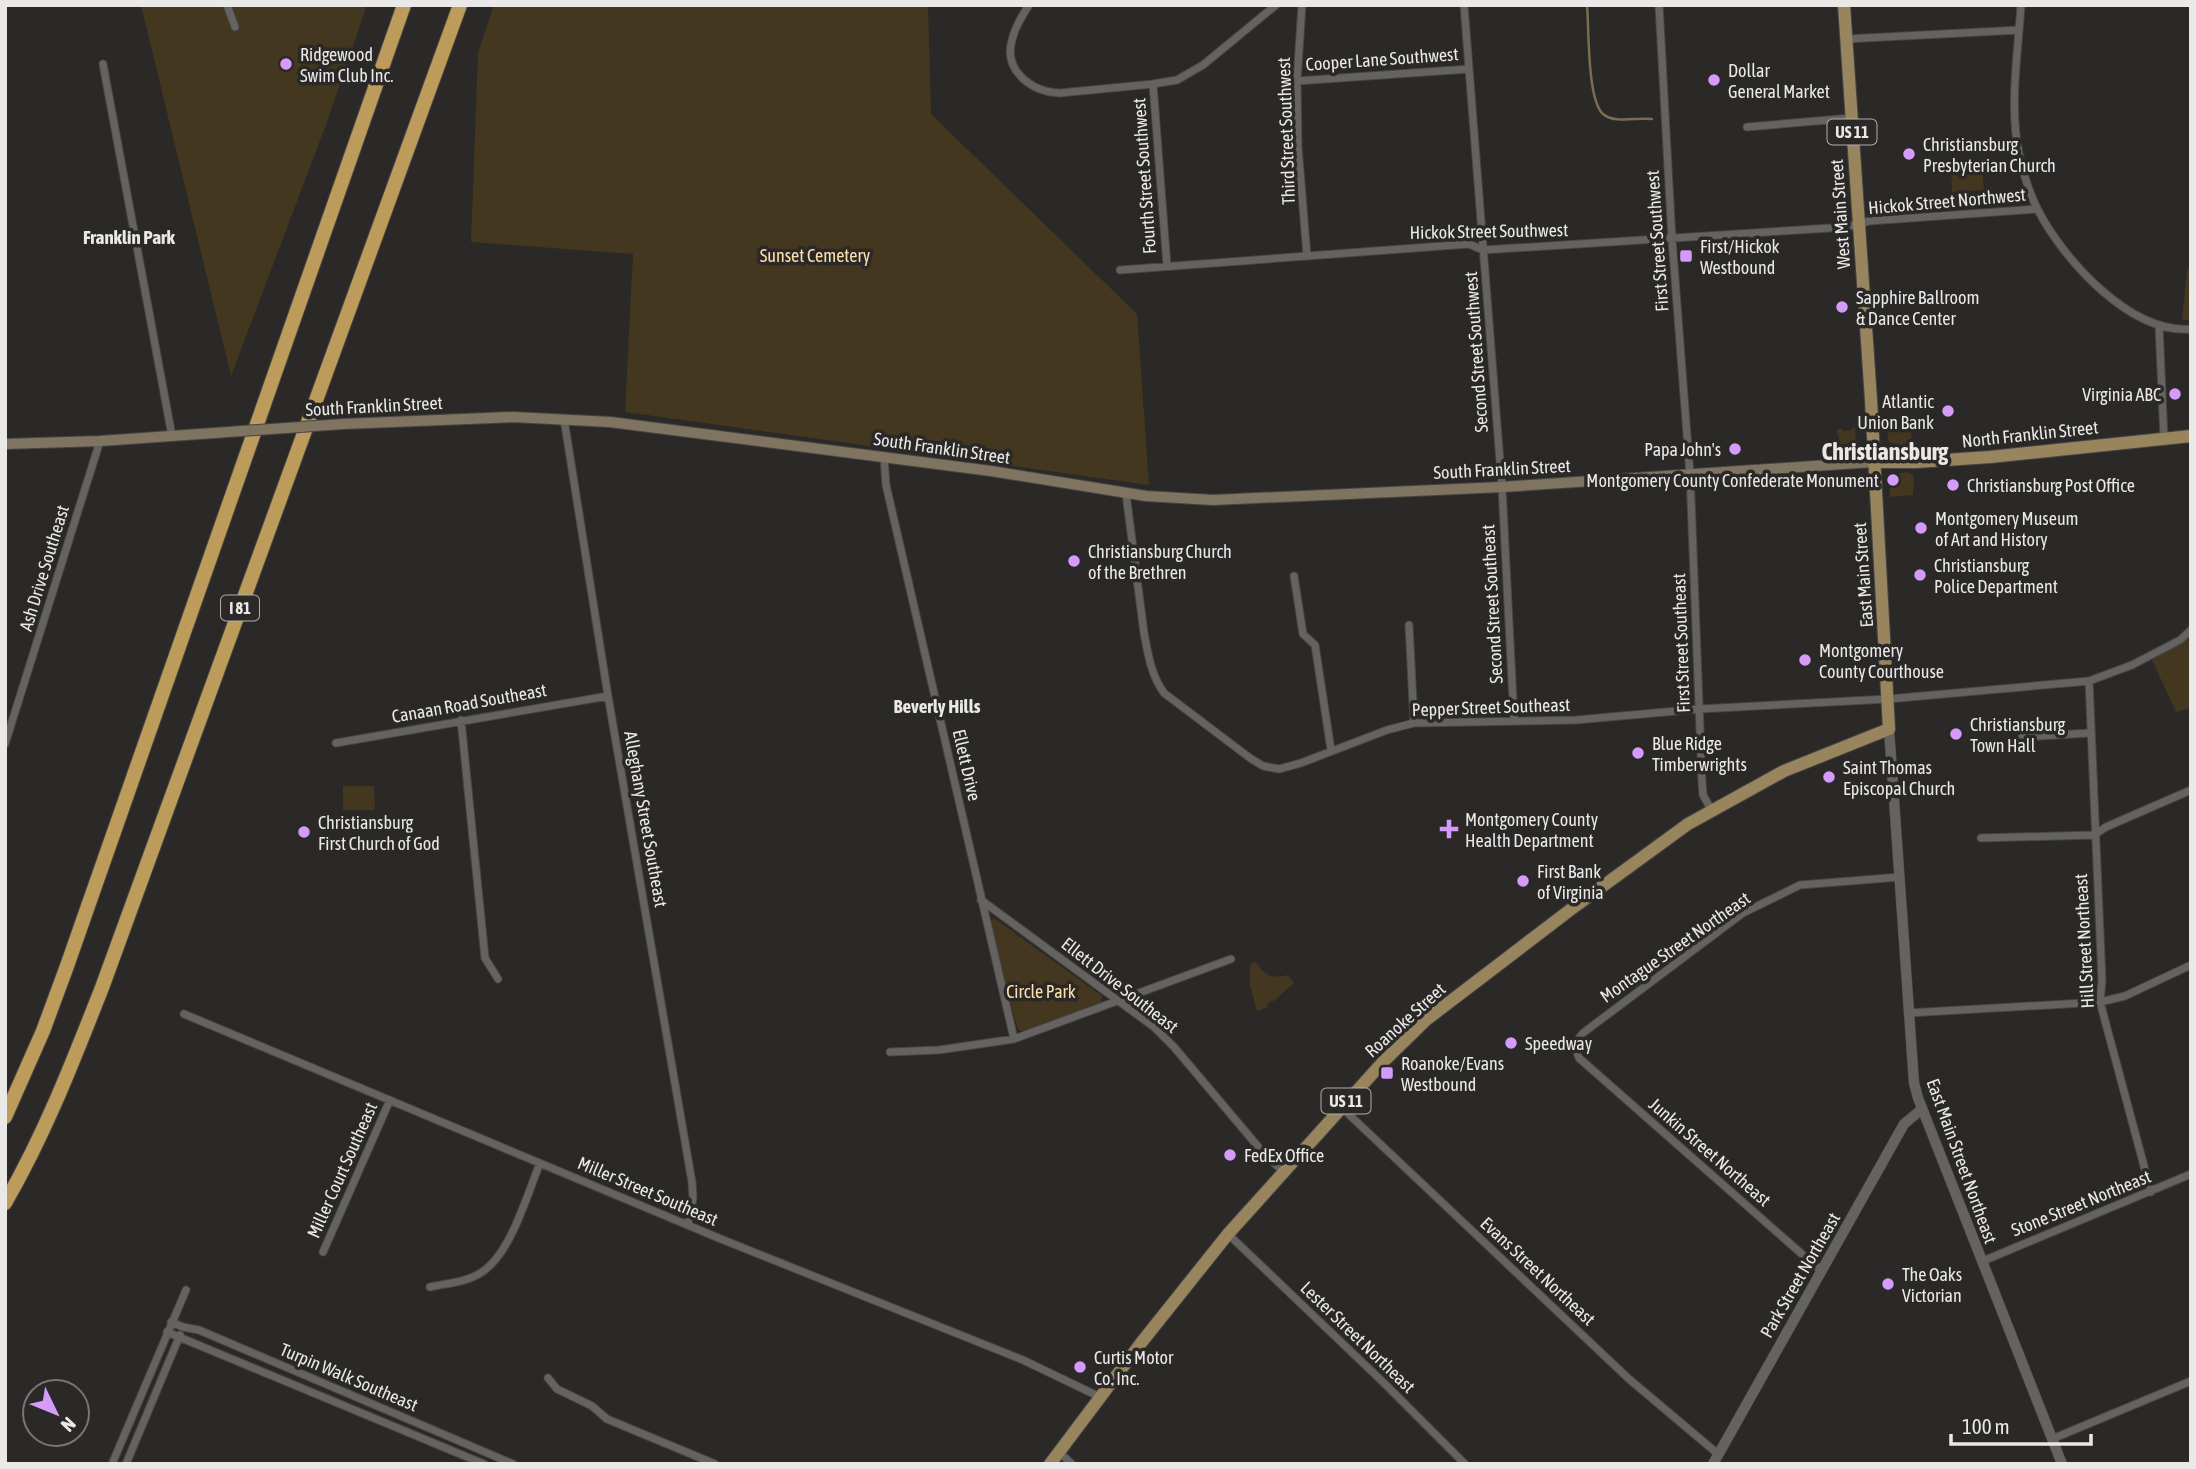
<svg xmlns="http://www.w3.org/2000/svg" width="2196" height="1469" viewBox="0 0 2196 1469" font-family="'Asap Condensed',sans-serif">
  <rect width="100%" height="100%" fill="#2a2927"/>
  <path fill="#44371f" d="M141,5H367L327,122L231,376Z
    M494,5H928L931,114L1137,314L1149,485L625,412L633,254L471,242L478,53Z
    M1982,162L1984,190L1952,192L1951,164Z
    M2191,266V320H2182L2187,269Z
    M1902,423L1911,429L1912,446L1894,447L1888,440L1887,425Z
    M1855,427L1856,447L1850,451L1838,452L1839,437L1836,432L1840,428L1844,431L1852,430Z
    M1907,472L1914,476L1913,495L1890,497L1889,475Z
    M2191,637V708L2176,712L2152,660Z
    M343,786H374L375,810H343Z
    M994,918L1102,996L1100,1004L1025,1032L1018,1030L1007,992L991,922Z
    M1256,962C1265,976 1272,979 1288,975L1294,983L1275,1000L1267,1004L1268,1007L1257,1011L1250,986V964Z"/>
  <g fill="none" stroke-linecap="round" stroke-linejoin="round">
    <path stroke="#7c6c50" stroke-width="2.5" d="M1587,5C1589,27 1587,100 1603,114C1614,124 1638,117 1652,119"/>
    <defs>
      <path id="minor" d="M227,5L235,27
        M1029,5C1022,16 1015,27 1012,40C1003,71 1032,92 1060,93L1153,84L1177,80L1203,65L1276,5
        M1302,5L1297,81L1298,146L1307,256
        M1464,5L1502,487L1514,720
        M1659,5L1672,239L1690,474L1702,781L1703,795L1711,809
        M2021,5C2018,53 2009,106 2019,154C2023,172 2029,193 2038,210C2063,259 2130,334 2191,329
        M1846,39L2019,30
        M103,64L172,436
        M1297,81L1469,69
        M1153,84L1167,266
        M1747,127L1852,118
        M1120,270L1469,244L1483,250L1847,227L1869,221L2037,209
        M2159,325L2164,439
        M564,419L608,696L692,1182L693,1198L688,1224
        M884,457L886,485L1014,1039
        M1126,494L1144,633C1148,654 1151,675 1164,693L1250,758L1263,766L1279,769L1301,763L1387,730L1414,723L1576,720L1699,709L1888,699L2089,681L2132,665L2180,640L2191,630
        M1294,576L1303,634L1315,645L1331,750
        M1409,625L1414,723
        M2089,681L2102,980L2100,1002L2151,1192
        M461,720L485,958L498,979
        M2022,737L2090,733
        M336,743L608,696
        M5,744L100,441
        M1981,838L2094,835L2106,827L2191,790
        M981,900L1154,1027L1174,1047L1266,1156L1283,1171
        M1908,1013L2100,1002L2125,996L2191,965
        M184,1014L721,1239L1023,1360L1100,1397
        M890,1052L939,1050L1014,1039L1231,959
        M1341,1107L1629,1379L1718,1454
        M1228,1234L1385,1384L1465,1464
        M323,1252L390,1100
        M1983,1261L2191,1174
        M1820,1270L1579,1058L1574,1045L1583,1033L1743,913L1800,885L1900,877
        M430,1287C448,1283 468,1282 482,1272C511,1253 527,1195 540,1163
        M171,1322L183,1327L199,1330L513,1464
        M167,1332L484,1464
        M548,1378L557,1389L592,1406L607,1419L715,1464
        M2052,1439L2191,1381
        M1059,1452L1072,1464
        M112,1464L186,1290
        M126,1464L180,1335"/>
      <path id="tertiary" d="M1889,729L1914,1083L1918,1098L2062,1464
        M1713,1464L1904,1124L1922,1109"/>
      <path id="secondary" d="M343,424L513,417L610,422L991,471L1146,496L1213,500L1502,487L1873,462
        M5,444L100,441L214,433"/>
      <path id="primary" d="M1873,462H1916L1990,457L2191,436
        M1050,1464L1141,1343L1228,1234L1383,1062L1426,1020L1570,910L1688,824L1784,771L1889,729L1871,400L1844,5"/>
      <path id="motorway" d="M5,1117L43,1031L67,966L404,5
        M5,1203C45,1134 74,1059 103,985L460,5"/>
    </defs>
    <use href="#minor" stroke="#474644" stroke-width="9"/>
    <use href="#tertiary" stroke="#474644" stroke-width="11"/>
    <use href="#secondary" stroke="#474644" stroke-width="12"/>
    <use href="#primary" stroke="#474644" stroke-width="14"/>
    <use href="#motorway" stroke="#474644" stroke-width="16"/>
    <use href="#minor" stroke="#656361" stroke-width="7"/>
    <use href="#tertiary" stroke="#656361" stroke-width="10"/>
    <use href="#secondary" stroke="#7f745f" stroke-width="10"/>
    <use href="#primary" stroke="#99855d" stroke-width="12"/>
    <use href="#motorway" stroke="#bc9b5b" stroke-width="14"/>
    <defs>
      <path id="secondary-bridge" d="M214,433L343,424"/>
    </defs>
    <use href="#secondary-bridge" stroke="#474644" stroke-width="12" stroke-linecap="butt"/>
    <use href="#secondary-bridge" stroke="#7f745f" stroke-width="10"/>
  </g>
  <g fill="#d59bfb" stroke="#2a2927" stroke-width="2.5">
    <circle cx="286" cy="64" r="7"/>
    <circle cx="1714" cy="80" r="7"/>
    <circle cx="1909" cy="154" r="7"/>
    <rect x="1679" y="249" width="14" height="14" rx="3.5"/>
    <circle cx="1842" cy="307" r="7"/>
    <circle cx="2175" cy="394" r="7"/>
    <circle cx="1948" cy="411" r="7"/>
    <circle cx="1735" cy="449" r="7"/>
    <circle cx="1893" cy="480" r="7"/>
    <circle cx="1953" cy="485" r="7"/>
    <circle cx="1921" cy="528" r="7"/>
    <circle cx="1074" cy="561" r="7"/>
    <circle cx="1920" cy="575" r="7"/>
    <circle cx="1805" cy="660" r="7"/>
    <circle cx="1956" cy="734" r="7"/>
    <circle cx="1638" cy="753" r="7"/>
    <circle cx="1829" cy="777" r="7"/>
    <path d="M1445.5 818.5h7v7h7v7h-7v7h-7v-7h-7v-7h7z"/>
    <circle cx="304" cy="832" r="7"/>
    <circle cx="1523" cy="881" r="7"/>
    <circle cx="1511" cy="1043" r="7"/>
    <rect x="1380" y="1066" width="14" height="14" rx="3.5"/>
    <circle cx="1230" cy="1155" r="7"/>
    <circle cx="1888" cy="1284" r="7"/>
    <circle cx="1080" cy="1367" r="7"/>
  </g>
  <g text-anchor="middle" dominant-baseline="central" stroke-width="7" stroke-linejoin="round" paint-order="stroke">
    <g fill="#2a2927" stroke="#b0afae" stroke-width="2">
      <rect x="1827.5" y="119.5" width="49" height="25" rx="5"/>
      <rect x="221" y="595.5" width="38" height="25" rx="5"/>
      <rect x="1321.5" y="1088.5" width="49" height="25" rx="5"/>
    </g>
    <g font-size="16" font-weight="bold" fill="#eae9e8">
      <text x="1852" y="132">US 11</text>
      <text x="240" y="608">I 81</text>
      <text x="1346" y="1101">US 11</text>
    </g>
    <g font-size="18" fill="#eae9e8" stroke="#2a2927" text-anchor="start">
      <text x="300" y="54">Ridgewood<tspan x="300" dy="21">Swim Club Inc.</tspan></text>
      <text x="1728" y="70">Dollar<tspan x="1728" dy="21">General Market</tspan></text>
      <text x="1923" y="144">Christiansburg<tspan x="1923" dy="21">Presbyterian Church</tspan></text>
      <text x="1700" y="246">First/Hickok<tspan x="1700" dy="21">Westbound</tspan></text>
      <text x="1856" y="297">Sapphire Ballroom<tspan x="1856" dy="21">&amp; Dance Center</tspan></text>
      <text x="2161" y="394" text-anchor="end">Virginia ABC</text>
      <text x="1934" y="401" text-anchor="end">Atlantic<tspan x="1934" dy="21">Union Bank</tspan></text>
      <text x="1721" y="449" text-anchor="end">Papa John's</text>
      <text x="1879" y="480" text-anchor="end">Montgomery County Confederate Monument</text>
      <text x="1967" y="485">Christiansburg Post Office</text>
      <text x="1935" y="518">Montgomery Museum<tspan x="1935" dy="21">of Art and History</tspan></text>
      <text x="1088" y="551">Christiansburg Church<tspan x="1088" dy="21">of the Brethren</tspan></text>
      <text x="1934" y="565">Christiansburg<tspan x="1934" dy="21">Police Department</tspan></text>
      <text x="1819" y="650">Montgomery<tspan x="1819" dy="21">County Courthouse</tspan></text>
      <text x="1970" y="724">Christiansburg<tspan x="1970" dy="21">Town Hall</tspan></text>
      <text x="1652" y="743">Blue Ridge<tspan x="1652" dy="21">Timberwrights</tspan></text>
      <text x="1843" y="767">Saint Thomas<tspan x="1843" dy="21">Episcopal Church</tspan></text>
      <text x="1465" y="819">Montgomery County<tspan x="1465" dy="21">Health Department</tspan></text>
      <text x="318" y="822">Christiansburg<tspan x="318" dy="21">First Church of God</tspan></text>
      <text x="1537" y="871">First Bank<tspan x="1537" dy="21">of Virginia</tspan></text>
      <text x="1525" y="1043">Speedway</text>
      <text x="1401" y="1063">Roanoke/Evans<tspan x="1401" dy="21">Westbound</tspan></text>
      <text x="1244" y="1155">FedEx Office</text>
      <text x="1902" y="1274">The Oaks<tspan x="1902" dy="21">Victorian</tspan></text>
      <text x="1094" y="1357">Curtis Motor<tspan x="1094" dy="21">Co. Inc.</tspan></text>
    </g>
    <g font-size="18" fill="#eae9e8" stroke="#2a2927">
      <text transform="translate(1382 59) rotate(-4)">Cooper Lane Southwest</text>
      <text transform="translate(1286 131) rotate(-92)">Third Street Southwest</text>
      <text transform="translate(1144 176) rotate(-94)">Fourth Street Southwest</text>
      <text transform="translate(1947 201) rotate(-5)">Hickok Street Northwest</text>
      <text transform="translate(1840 214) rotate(-94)">West Main Street</text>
      <text transform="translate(1489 231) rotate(-1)">Hickok Street Southwest</text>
      <text transform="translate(1657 241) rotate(-94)">First Street Southwest</text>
      <text transform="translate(1476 352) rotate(-94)">Second Street Southwest</text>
      <text transform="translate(374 406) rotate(-3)">South Franklin Street</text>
      <text transform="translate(2030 434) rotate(-6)">North Franklin Street</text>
      <text transform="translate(942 448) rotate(8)">South Franklin Street</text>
      <text transform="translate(1502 469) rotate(-3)">South Franklin Street</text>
      <text transform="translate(44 568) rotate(-73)">Ash Drive Southeast</text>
      <text transform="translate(1863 575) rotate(-94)">East Main Street</text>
      <text transform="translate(1492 604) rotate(-93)">Second Street Southeast</text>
      <text transform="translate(1681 643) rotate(-92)">First Street Southeast</text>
      <text transform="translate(469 703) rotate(-10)">Canaan Road Southeast</text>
      <text transform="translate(1491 707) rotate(-2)">Pepper Street Southeast</text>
      <text transform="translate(967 765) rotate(77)">Ellett Drive</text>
      <text transform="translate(646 819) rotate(80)">Alleghany Street Southeast</text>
      <text transform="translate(2084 941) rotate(-93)">Hill Street Northeast</text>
      <text transform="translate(1675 947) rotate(-35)">Montague Street Northeast</text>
      <text transform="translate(1120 985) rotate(38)">Ellett Drive Southeast</text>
      <text transform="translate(1405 1020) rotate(-42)">Roanoke Street</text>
      <text transform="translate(1710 1152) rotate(41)">Junkin Street Northeast</text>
      <text transform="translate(1962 1161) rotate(70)">East Main Street Northeast</text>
      <text transform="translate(342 1170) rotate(-66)">Miller Court Southeast</text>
      <text transform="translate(648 1191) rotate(23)">Miller Street Southeast</text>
      <text transform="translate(2081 1203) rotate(-22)">Stone Street Northeast</text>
      <text transform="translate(1538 1271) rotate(43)">Evans Street Northeast</text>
      <text transform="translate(1800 1275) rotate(-60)">Park Street Northeast</text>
      <text transform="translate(1358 1337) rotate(44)">Lester Street Northeast</text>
      <text transform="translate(349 1377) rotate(23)">Turpin Walk Southeast</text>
    </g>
    <g font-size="18" fill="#fde0aa" stroke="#2a2927">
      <text x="815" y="255">Sunset Cemetery</text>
      <text x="1041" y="991">Circle Park</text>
    </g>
    <g font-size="19" font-weight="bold" fill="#eae9e8" stroke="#2a2927">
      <text x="129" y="237">Franklin Park</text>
      <text x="937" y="706">Beverly Hills</text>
    </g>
    <g font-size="24" font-weight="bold" fill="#eae9e8" stroke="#2a2927">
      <text x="1885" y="451">Christiansburg</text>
    </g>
  </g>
  <rect width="2196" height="1469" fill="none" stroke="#eae9e8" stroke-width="14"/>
  <g transform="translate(56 1413) rotate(133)"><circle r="33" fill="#2a2927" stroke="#777674" stroke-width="2"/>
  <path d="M0-5L12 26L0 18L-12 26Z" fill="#d59bfb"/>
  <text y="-10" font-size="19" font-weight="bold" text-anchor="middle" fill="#eae9e8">N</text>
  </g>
  <path d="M1951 1434v10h140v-10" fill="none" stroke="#eae9e8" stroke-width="3.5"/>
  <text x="1962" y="1434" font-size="21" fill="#eae9e8" stroke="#2a2927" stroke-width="5" paint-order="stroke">100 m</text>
</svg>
